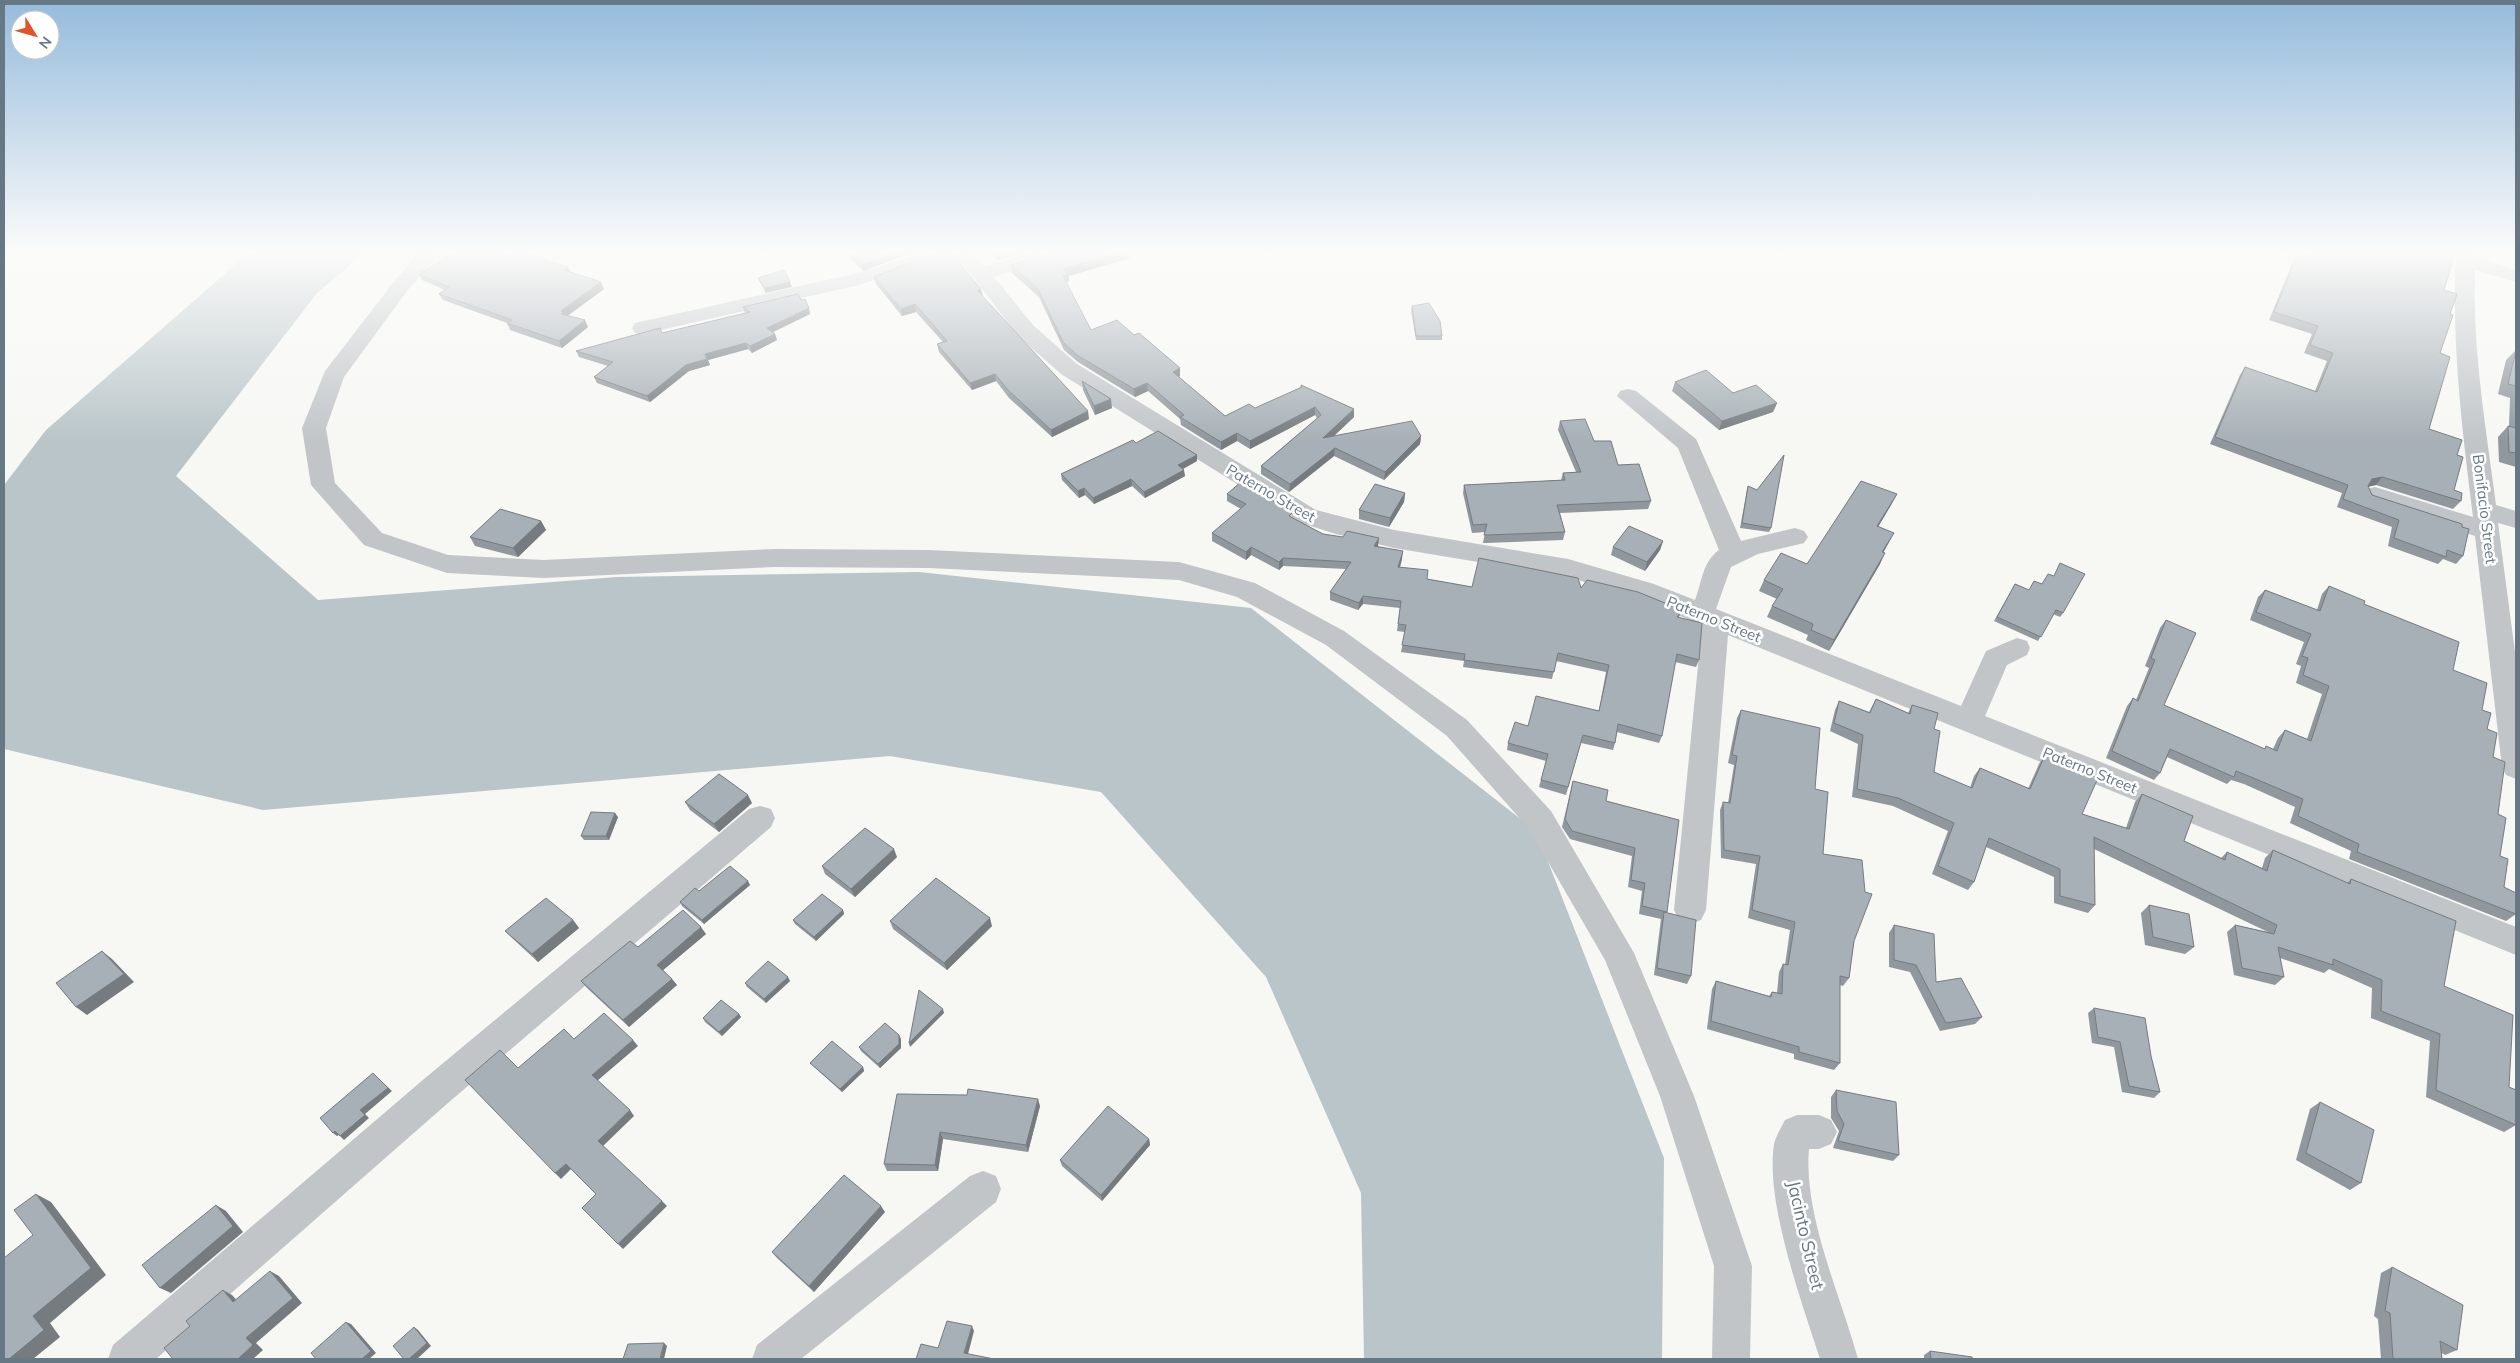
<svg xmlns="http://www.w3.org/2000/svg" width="2520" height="1363" viewBox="0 0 2520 1363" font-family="Mulish,sans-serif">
  <rect width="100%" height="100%" fill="#f7f7f4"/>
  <path fill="#b9c5c9" d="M251,251H367L317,293L176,476L318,600L617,577L919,572L1251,608L1536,831L1664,1158L1662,1359H1364L1361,1193L1266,977L1101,792L890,756L263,810L4,749V485L46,430Z"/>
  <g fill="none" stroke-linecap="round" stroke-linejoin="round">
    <path fill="#c1c5c8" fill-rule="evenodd" d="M420,251H441L407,291L344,377L326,428L335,483L382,533L448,555L544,560L775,549L929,550L1179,562L1255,583L1344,631L1467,720L1551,811L1634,953L1694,1096L1752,1266L1750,1359H1712L1714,1266L1660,1096L1605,960L1529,829L1447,736L1326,645L1237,597L1179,580L929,568L775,567L544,578L447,573L364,545L311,485L302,428L325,371L393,283Z
      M948,251H969L985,266L1035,251H1066L1063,255L994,277L1033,325L1077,364L1316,510L1394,530L1568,559L1654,584L1695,600C1702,583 1702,562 1719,550L1678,448L1617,396L1620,391L1628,389L1636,391L1696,439L1741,541L1795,528L1804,531L1808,537L1804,543L1758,554L1731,567L1716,609L1961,706L1986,651L2017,638L2027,641L2030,648L2027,655L2007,665L1985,716L2516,927V955L1728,635L1706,910L1701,920L1690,924L1679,920L1674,910L1702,625L1636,598L1568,577L1394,548L1336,534L1298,522L1061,374L1017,335L974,278Z
      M2456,251H2476V257L2516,270V282L2475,270C2472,348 2486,428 2496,505L2516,511V528L2498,523L2516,660V779L2506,775L2502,767L2475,536L2366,501L2363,495L2366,489L2375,487L2473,517C2462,429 2451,340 2456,251Z
      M915,255L922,257L925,261L922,265L855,286L643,334L635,333L632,328L635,323L854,274Z
      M760,806L771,809L775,818L771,827L448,1103L156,1359H108L113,1345L424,1079L749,809Z
      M1797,1115H1819L1831,1120L1837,1132L1831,1144L1819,1149H1809C1803,1215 1841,1296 1858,1359H1820C1802,1303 1765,1202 1774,1144C1776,1136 1781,1128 1785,1120Z
      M983,1171L996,1176L1001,1189L996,1202L801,1359H752L757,1345L970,1176Z"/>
  </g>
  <path fill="#90979d" d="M844,251H916L863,271Z
    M987,251H1029L998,260Z
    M1057,251H1129L1130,258L1069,276V281L1066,283L1091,330L1134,335L1180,368V376L1179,377L1225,416L1255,408L1300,388L1301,385L1354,409V417L1334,436H1421L1420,444L1384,480L1334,456L1289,492L1261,474V466L1317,418L1315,415L1250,449L1237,441L1221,450L1181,425L1180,419L1148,391L1135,397L1078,362L1064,350L1039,297L1012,273L1011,265Z
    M2308,251H2456L2444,290L2450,314L2440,353L2429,429L2457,455L2454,490L2461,501L2453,509L2376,485L2368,487L2372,495L2462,527L2463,556L2456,564L2443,559L2438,564L2388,546L2392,527L2337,507L2342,493L2210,444L2240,375L2245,367L2315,391L2327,361L2304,353L2312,334L2269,320L2292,264L2297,256L2304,258Z
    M570,272L604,289L568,315L588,327L562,348L510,330L507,323L443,300L439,294L445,290L422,280L419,274Z
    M874,277L983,296H982L1089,419L1052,437L1009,398L996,381L972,390L939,352L937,344L943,342L916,312L902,316L876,284Z
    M1412,306L1442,336V340H1416L1411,310Z
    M743,307L810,314L773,332L775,334L777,340L752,353L748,349L708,360L710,365L689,371L650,402L597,383L594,377L608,366L579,357L576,351L662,333L745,313Z
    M2516,350V467L2499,462L2498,437L2508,426H2509L2510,398L2498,394L2506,360Z
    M1082,381L1112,408L1095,415L1083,390Z
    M1675,382L1733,393L1777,403L1773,412L1719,430L1672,391Z
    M1560,421L1594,441L1618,465L1651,501L1648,509L1560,513L1565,532L1563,540L1486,543H1483L1485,532L1472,533L1463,493L1464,485L1561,480L1563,473L1576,472L1558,430Z
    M1136,443L1197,455V461L1183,469L1185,476L1145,498L1132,486L1094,504L1085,495L1079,498L1062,480L1061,474Z
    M1748,486L1771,528L1769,532L1740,528L1747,490Z
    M1405,493L1404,502L1389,527L1359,519V510Z
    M1227,494L1292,518L1323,534L1378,546L1402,559L1400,567L1427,579L1472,587L1581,588L1682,610L1679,617L1699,660L1696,667L1675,662L1662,736L1659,743L1617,732L1615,743L1613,750L1581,743L1566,795L1539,787L1546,761L1507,750L1508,743L1528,726L1599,710L1606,672L1556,661L1552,679L1463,667L1464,661L1401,652L1405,632L1397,631L1400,608L1363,604L1358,610L1330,600V592L1346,569L1283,566L1279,570L1251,555L1246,560L1212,541V533L1241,509L1227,501Z
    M1897,494L1891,505L1878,527L1894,533L1883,553L1880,564L1829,651L1806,640L1808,635L1767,617L1772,606L1777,599L1759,591L1764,580L1807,564Z
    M541,521L546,530L518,557L475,546L470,537Z
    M1663,541L1660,550L1645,571L1611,555L1613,547Z
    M2015,584L2029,590L2063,613L2060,617L2053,614L2038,641L1994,621Z
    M2329,586L2364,604L2453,670L2482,710L2487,729L2493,757L2498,814L2500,856L2504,887L2516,914L2506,921L2349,859L2351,851L2290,823L2295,807L2244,784L2231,780L2227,784L2167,757L2160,773L2154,780L2106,758L2127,706L2133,698L2136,700L2149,668L2145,666L2160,628L2166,620L2164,705L2264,749L2266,746L2273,749L2278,738L2285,730L2307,739L2322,694L2296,683L2301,666L2296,664L2304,642L2250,620L2258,597L2265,590L2317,610L2322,594Z
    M1876,699L1908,713L1912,705L1934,729V772L1970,788L1974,776L1980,768L2028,789L2039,764L2045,755L2082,814L2126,828L2135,802L2142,794L2184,841L2221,858L2227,852L2262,868L2265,858L2273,850L2347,883L2351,879L2444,986L2509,1087L2516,1125L2504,1132L2426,1097L2430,1041L2371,1018L2372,988L2329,969L2324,973L2280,958L2284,977L2275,985L2234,975L2227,932L2235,925L2268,932L2094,849L2095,905L2088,913L2054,903V877L1986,847L1974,882L1968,890L1932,874L1948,831L1893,806L1852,797L1858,744L1830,731L1835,710L1839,701L1869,712Z
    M1741,710L1815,789L1823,854L1854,941L1849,978L1843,986L1840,985V1063L1834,1070L1794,1059V1054L1707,1029L1712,989L1716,981L1769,996L1772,992L1777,993L1779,972L1783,964L1785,965L1790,930L1748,918L1756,864L1721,858L1720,810L1723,802L1728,803L1734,765L1728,763L1737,718Z
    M1573,781L1606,801L1679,820L1666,913L1691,976L1687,984L1654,975L1661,919L1639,914L1642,891L1628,887L1632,856L1570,839L1562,827Z
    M685,802L752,803L719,832L690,810Z
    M618,817L609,840H584L581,836Z
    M897,857L855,897L825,874L822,866Z
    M750,885L704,924L682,906L680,902L699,891Z
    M2149,905L2194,947L2185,954L2145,945L2141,913Z
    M843,910L844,914L816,941L795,924L793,920Z
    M573,920L579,928L538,962L512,938L505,931Z
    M890,921L992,926L947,970L893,929Z
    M1894,925L1936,982L1982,1017L1975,1024L1940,1031L1910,972L1889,967V933Z
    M706,934L663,970L672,979L677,985L629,1027L587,988L581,981L638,947Z
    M790,981L766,1003L747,987L745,983Z
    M2094,1008L2151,1056L2160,1092L2154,1098L2122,1092L2114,1047L2092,1043L2088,1013Z
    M739,1014L741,1017L722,1036L705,1022L703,1018Z
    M901,1039V1048L880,1068L861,1051L859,1047Z
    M810,1063L863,1067L864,1071L842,1092L813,1066Z
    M1836,1090L1899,1155L1893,1161L1833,1148L1839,1131L1831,1118V1097Z
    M897,1094L1040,1106L1028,1152L943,1139L938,1171H887L884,1164Z
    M2320,1102L2361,1183L2350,1190L2296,1160L2310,1109Z
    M1149,1139L1150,1145L1102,1201L1062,1166L1060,1160Z
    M885,1212L814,1292L777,1258L772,1252Z
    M2392,1267L2457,1350L2445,1355L2442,1353V1359H2381L2378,1319L2374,1316L2381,1273Z
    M1930,1351L1973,1359H1924V1355Z"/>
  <path fill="#757b7f" d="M822,251H838L823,255Z
    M899,251H916L863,271L862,265Z
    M1002,251H1029L998,260L996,252Z
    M1126,251H1129L1130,258L1069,276V281L1064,284L1063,276V269Z
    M568,267L571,273L564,270Z
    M601,282L604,289L566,317L564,320L561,311Z
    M790,282L792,287L765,293L764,288Z
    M981,289L983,296L978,298L977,290Z
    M915,304L916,312L902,316L901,309Z
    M809,308L810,314L769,334L767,328Z
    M585,320L588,327L562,348L559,341Z
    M775,334L777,340L752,353L750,346Z
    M746,343L748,349L708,360L710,365L689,371L650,402L647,396L686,365L705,354Z
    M1180,368V376L1173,380V372Z
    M995,374L996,381L972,390L970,383Z
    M1147,383L1148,391L1135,397L1134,389Z
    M1111,399L1112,408L1095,415L1094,406Z
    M1777,403L1773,412L1719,430L1722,421Z
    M1315,407V415L1250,449V441Z
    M1354,409V417L1323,446V438Z
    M1088,411L1089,419L1052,437L1051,430Z
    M1237,433V441L1221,450V442Z
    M1421,436L1420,444L1384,480L1385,472Z
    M1335,448L1334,456L1289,492L1290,484Z
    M1197,455V461L1179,471L1178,465Z
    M1184,470L1185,476L1145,498L1144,492Z
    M2382,477L2376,485L2366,487L2372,479Z
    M1131,479L1132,486L1094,504L1093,498Z
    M1084,488L1085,495L1079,498L1078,491Z
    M1405,493L1404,502L1389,527L1390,518Z
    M1897,494L1891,505L1872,537L1877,526Z
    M541,521L546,530L518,557L513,548Z
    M1894,533L1888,544L1877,563L1882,552Z
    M1379,538L1378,546H1374Z
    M1663,541L1660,550L1645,571L1647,562Z
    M1251,547V555L1246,560V552Z
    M1403,551L1402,559L1398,574V567Z
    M1885,553L1880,564L1829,651L1834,640Z
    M1283,558V566L1279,570V562Z
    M1363,596V604L1358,610L1359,603Z
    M748,795L752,803L719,832L714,824Z
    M615,813L618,817L609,840L606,836Z
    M894,849L897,857L855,897L851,889Z
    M748,881L750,885L704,924L702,920Z
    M843,910L844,914L816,941L814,937Z
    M990,918L992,926L947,970L944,963Z
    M573,920L579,928L538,962L532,954Z
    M701,927L706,934L662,971L657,965Z
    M102,951L112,959L134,982L87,1015L76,1007Z
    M788,977L790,981L766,1003L764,999Z
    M672,979L677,985L629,1027L623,1020Z
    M943,1009L944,1013L910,1047L909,1043Z
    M739,1014L741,1017L722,1036L719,1032Z
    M899,1035L901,1039V1048L880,1068L878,1064Z
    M633,1040L638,1046L597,1081L592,1075Z
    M863,1067L864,1071L842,1092L840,1089Z
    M377,1077L392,1091L365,1114L369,1118L344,1140L340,1136L360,1110Z
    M1038,1099L1040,1106L1028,1152L1026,1145Z
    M630,1110L634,1116L603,1146L598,1141Z
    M335,1131L339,1135L337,1136L333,1133Z
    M940,1132L943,1139L938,1171L935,1165Z
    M1149,1139L1150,1145L1102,1201L1101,1195Z
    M566,1164L571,1169L561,1179L555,1173Z
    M36,1194L51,1202L106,1275L50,1323L60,1337L33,1359H9L33,1316Z
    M662,1201L667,1206L623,1249L618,1244Z
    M216,1205L226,1211L243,1232L171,1293L160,1288Z
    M881,1206L885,1212L814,1292L809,1286Z
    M270,1271L279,1276L302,1303L256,1343L263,1350L253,1359H238L246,1338Z
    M223,1290L232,1295L243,1307L233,1302Z
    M346,1322L351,1324L376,1353L369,1359H362Z
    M972,1326L974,1331L967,1358L964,1353Z
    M414,1327L418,1330L431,1346L417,1359H409Z
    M664,1343L667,1346L664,1359H660Z"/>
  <path fill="#a7b0b6" stroke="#757b7f" d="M457,251H521L568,267L564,270L601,282L561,311L564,312L561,314L585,320L559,341L507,323L512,320L439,294L449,287L419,274Z
    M848,251H899L862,265Z
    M939,251H949L981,289L977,290L1088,411L1051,430L1008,390L995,374L970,383L937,344L947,341L915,304L901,309L874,277Z
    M1057,251H1126L1063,269L1068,274L1063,276L1091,330L1117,320L1134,335L1139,333L1180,368L1173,372L1225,416L1249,404L1255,408L1302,387L1301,385L1354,409L1323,438L1412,421L1421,436L1385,472L1335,448L1290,484L1261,466L1321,415L1315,407L1250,441L1237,433L1221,442L1180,417L1184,415L1147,383L1134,389L1077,355L1063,342L1038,289L1011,265Z
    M2309,251H2456L2444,290L2457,294L2450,314L2453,315L2440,353L2450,357L2429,429L2462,440L2457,455L2463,457L2454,490L2462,493L2461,501L2382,477L2372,479L2368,486L2372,495L2462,524V527L2469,529L2463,556L2447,550L2446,557L2394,538L2399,520L2343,499L2348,485L2215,437L2245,367L2317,392L2333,353L2310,345L2318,326L2274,312L2297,256L2305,259Z
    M784,270L790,282L764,288L758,278Z
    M798,294L801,300L805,299L809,308L767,328L775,334L750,346L746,343L705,354L707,359L686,365L647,396L594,377L613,362L576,351L660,328L662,333L750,312L743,307Z
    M1429,303L1440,321L1442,336H1416L1412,306Z
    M2516,350V386L2508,384Z
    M1706,370L1733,393L1756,385L1777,403L1722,421L1675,382Z
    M1082,381L1111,399L1094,406Z
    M1585,419L1594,441H1611L1618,465L1639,464L1651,501L1557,505L1565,532L1488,535H1484L1487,524L1473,525L1464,485L1565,480L1563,473L1581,472L1560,421Z
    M2508,426L2516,428V453L2509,452Z
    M1158,431L1197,455L1178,465L1184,470L1144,492L1131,479L1093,498L1084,488L1078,491L1061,474L1133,440L1136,443Z
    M1784,455L1771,528L1742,523L1748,486L1757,490Z
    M1242,481L1292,513L1289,516L1323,534L1343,537L1347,531L1379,538L1374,546L1403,551L1398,567L1428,570L1427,579L1472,587L1479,558L1578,578L1581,588L1587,580L1638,592L1682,610L1677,617L1702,623L1699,660L1677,654L1662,736L1618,724L1615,743L1583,735L1568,787L1541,780L1548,754L1508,743L1515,722L1528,726L1536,696L1599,711L1609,665L1558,653L1554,672L1464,660L1465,654L1402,645L1406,625L1398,624L1401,601L1363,596L1359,603L1330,592L1351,562L1283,558L1279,562L1251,547L1246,552L1212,533L1246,504L1227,494Z
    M1861,481L1897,494L1877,526L1894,533L1882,552L1885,553L1834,640L1811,630L1813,624L1772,606L1783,589L1764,580L1781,553L1807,564Z
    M1375,484L1405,493L1390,518L1359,510Z
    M500,509L541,521L513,548L470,537Z
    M1629,526L1663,541L1647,562L1613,547Z
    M2060,563L2085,574L2063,613L2056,610L2041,637L1997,617L2015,584L2029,590L2034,581L2042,584L2048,574L2054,576Z
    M2329,586L2365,601L2364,604L2459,642L2453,670L2487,683L2482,710L2491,713L2487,729L2497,733L2493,757L2505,762L2498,814L2506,818L2500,856L2508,859L2504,887L2516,893V914L2357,852L2359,844L2298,816L2303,799L2251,777L2236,771L2234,777L2170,749L2160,773L2112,751L2133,698L2138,701L2155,660L2151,658L2166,620L2196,633L2164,705L2265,749L2266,746L2277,751L2285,730L2311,741L2329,686L2303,675L2308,658L2302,656L2311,634L2256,612L2265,590L2320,611Z
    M1876,699L1910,714L1912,705L1938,713L1934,729L1940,731L1934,772L1972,788L1980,768L2030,789L2045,755L2098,778L2082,814L2129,829L2142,794L2193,816L2184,841L2225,860L2227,852L2267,871L2273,850L2350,884L2351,879L2456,921L2444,986L2513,1015L2509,1087L2516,1090V1125L2436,1090L2440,1034L2381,1011L2382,980L2333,959V965L2278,947L2284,977L2242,968L2235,925L2274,934L2277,925L2094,837L2095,905L2060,896V869L1989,838L1974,882L1938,866L1954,823L1898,798L1857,789L1863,735L1834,723L1839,701L1870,713Z
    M1741,710L1820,728L1815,789L1828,792L1823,854L1862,860L1865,892L1872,894L1854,941L1849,978L1840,976V1063L1799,1052V1047L1711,1021L1716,981L1771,997L1772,992L1782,994L1783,964L1788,965L1795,922L1752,910L1760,856L1724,850L1723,802L1730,803L1737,756L1732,755Z
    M719,774L748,795L714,824L685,802Z
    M1573,781L1608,790L1606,801L1679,820L1667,912L1642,906L1645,883L1631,880L1635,848L1572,831L1565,819Z
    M591,812L615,813L606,836H581Z
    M865,828L894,849L851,889L822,866Z
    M730,866L748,881L702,920L680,902L695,888L699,891Z
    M936,878L990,918L944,963L890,921Z
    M822,894L843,910L814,937L793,920Z
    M546,898L573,920L532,954L505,931Z
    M2149,905L2189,914L2194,947L2153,937Z
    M683,910L701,927L657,965L672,979L623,1020L581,981L630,941L638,947Z
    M1664,912L1696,920L1691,976L1657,968Z
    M1894,925L1934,934L1936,982L1961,978L1982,1017L1946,1023L1916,965L1894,960Z
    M102,951L124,974L76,1007L56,983Z
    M768,961L788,977L764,999L745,983Z
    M919,990L943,1009L909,1043Z
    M721,1000L739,1014L719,1032L703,1018Z
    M2094,1008L2145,1018L2151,1056L2160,1092L2129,1086L2120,1042L2098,1037Z
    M604,1013L633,1040L592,1075L630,1110L598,1141L662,1201L618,1244L582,1208L596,1194L566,1164L555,1173L465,1080L500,1050L518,1068L564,1029L574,1039Z
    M885,1023L899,1035V1044L878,1064L859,1047Z
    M832,1041L863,1067L840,1089L810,1063Z
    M373,1073L388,1088L360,1110L365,1115L340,1136L335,1131L333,1133L320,1118Z
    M968,1089L1038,1099L1026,1145L940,1132L935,1165L884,1164L897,1094L967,1095Z
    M1836,1090L1896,1102L1899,1155L1838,1141L1844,1124L1837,1111Z
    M2320,1102L2374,1130L2361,1183L2306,1153Z
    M1108,1106L1149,1139L1101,1195L1060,1160Z
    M844,1175L881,1206L809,1286L772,1252Z
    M36,1194L91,1268L33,1316L44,1330L9,1359H4V1258L33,1235L14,1210Z
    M216,1205L233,1226L160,1288L142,1265Z
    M2392,1267L2463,1305L2457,1350L2440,1341L2442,1359H2393L2390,1313L2385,1311Z
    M270,1271L293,1298L246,1338L253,1345L238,1359H173L164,1348L190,1326L186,1321L223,1290L233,1302Z
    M947,1321L972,1326L964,1353L994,1359H916L921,1344L938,1348Z
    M346,1322L371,1351L362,1359H316L311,1353Z
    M414,1327L427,1343L409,1359H404L393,1346Z
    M664,1343L660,1359H623L628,1344Z
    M1930,1351L1972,1357L1973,1359H1931Z"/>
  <linearGradient id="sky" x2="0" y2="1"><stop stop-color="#95bbdc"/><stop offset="0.57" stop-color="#fbfbfa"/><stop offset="1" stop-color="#fbfbfa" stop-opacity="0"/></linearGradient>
  <rect width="2520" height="442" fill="url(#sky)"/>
  <g text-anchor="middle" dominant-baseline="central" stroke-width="5" stroke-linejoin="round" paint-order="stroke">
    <g font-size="15" fill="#677885" stroke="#fff">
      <text transform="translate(1271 493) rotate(30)">Paterno Street</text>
      <text transform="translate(2485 509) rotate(83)">Bonifacio Street</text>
      <text transform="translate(1714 619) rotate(22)">Paterno Street</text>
      <text transform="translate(2090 770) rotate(22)">Paterno Street</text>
    </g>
    <g font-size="18" fill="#677885" stroke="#fff">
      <text transform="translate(1806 1235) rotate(77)">Jacinto Street</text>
    </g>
  </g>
  <rect width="2520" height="1363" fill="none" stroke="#677885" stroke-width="10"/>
  <g transform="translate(35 35) rotate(127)"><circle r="24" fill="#ffffff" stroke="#c2c9ce"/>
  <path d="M0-4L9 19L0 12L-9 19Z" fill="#df542c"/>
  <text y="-8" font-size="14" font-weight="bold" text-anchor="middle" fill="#677885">N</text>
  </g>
</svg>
